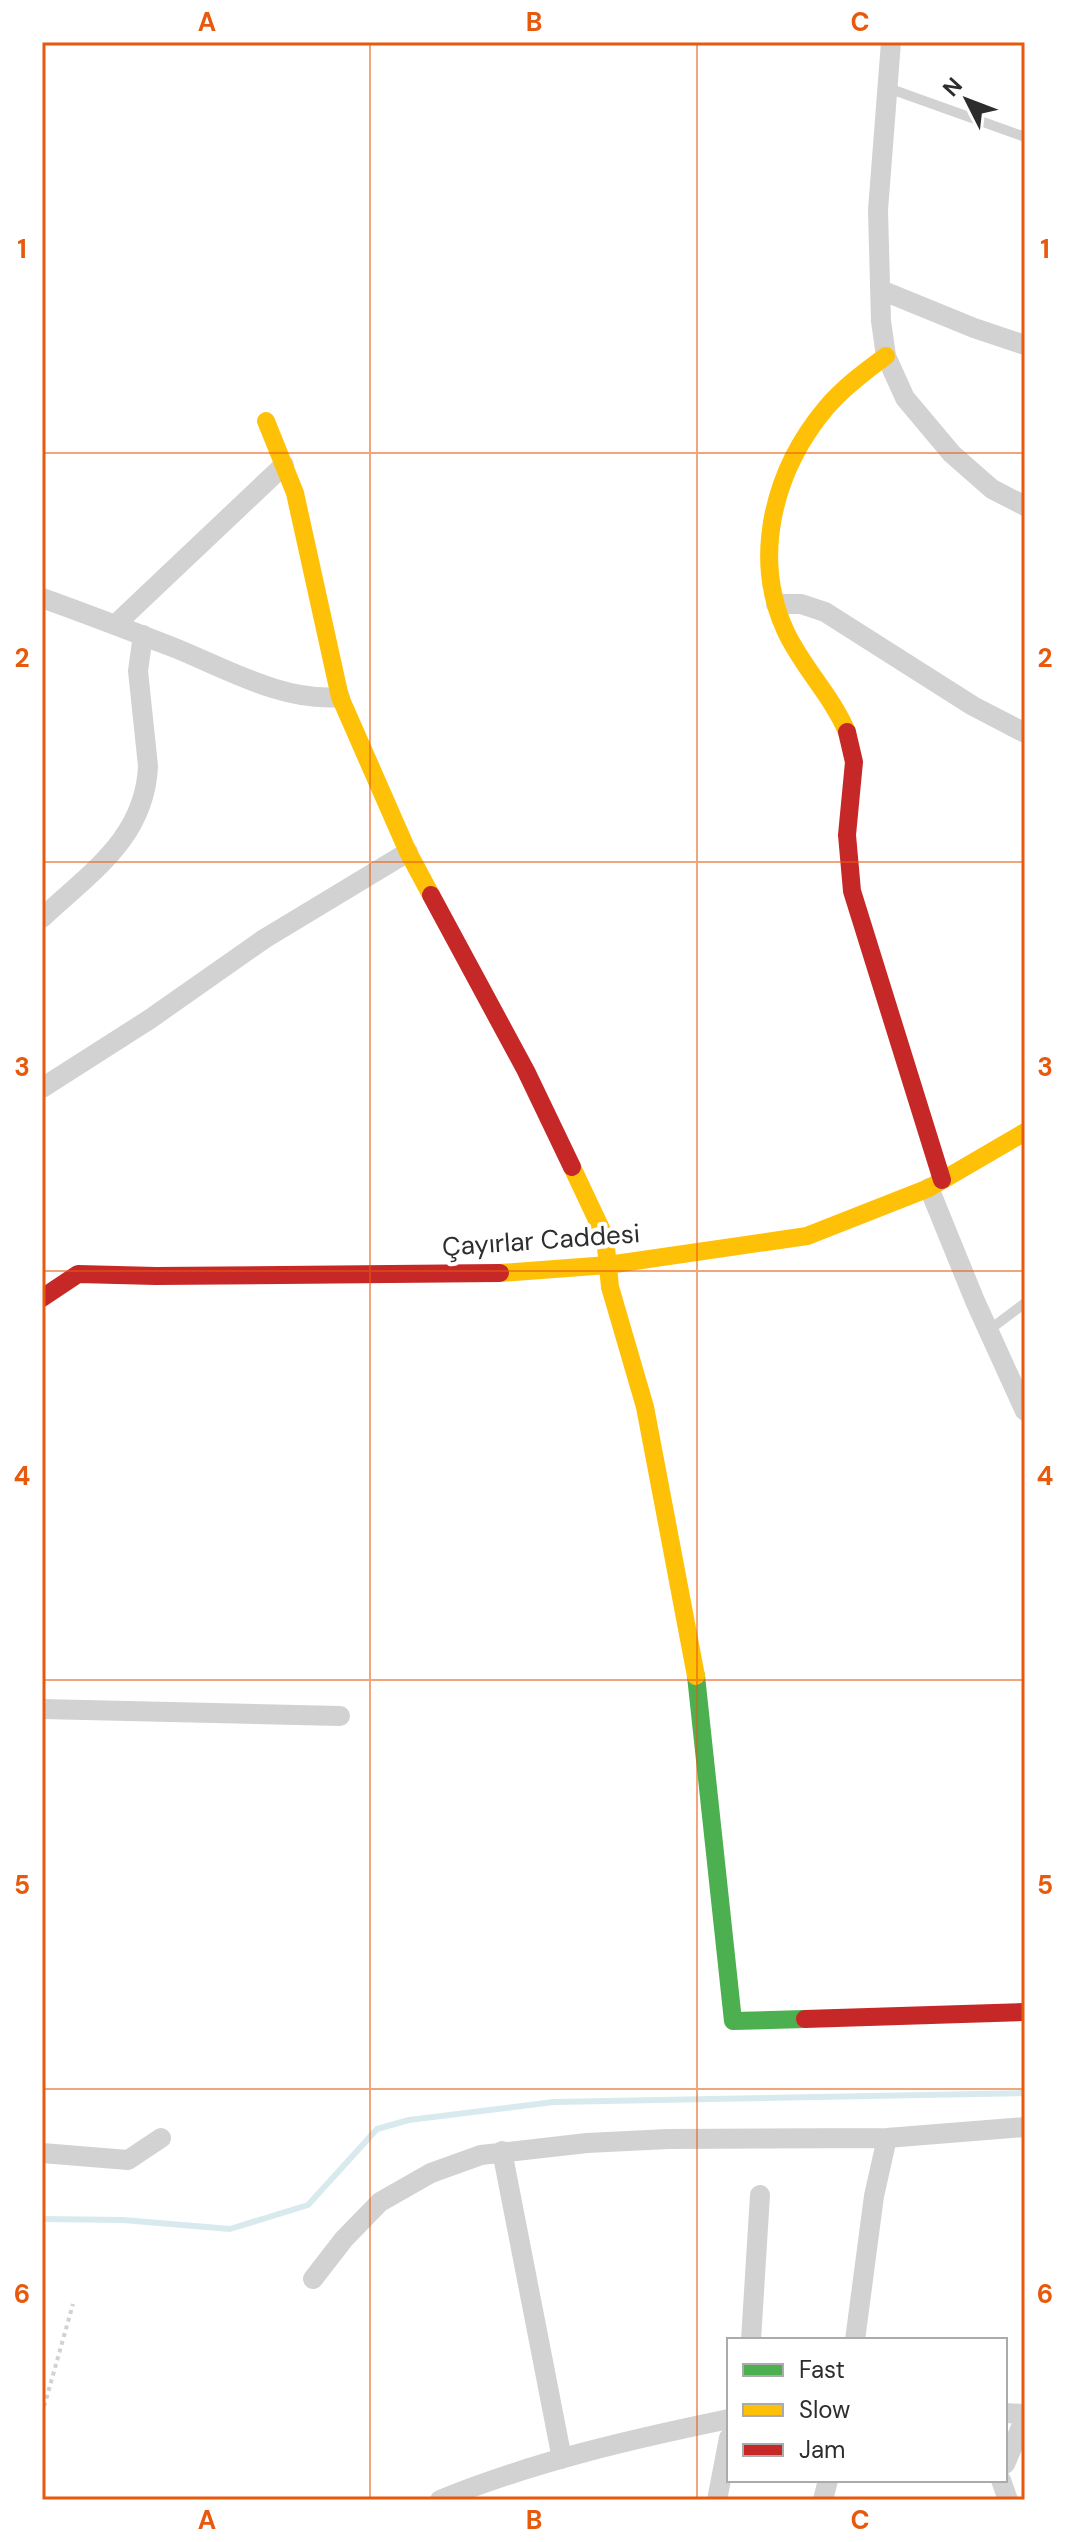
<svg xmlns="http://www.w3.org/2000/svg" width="1067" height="2542" viewBox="0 0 1067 2542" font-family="'DM Sans',sans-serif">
  <rect width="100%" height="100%" fill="#fff"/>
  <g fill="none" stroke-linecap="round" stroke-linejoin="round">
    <path stroke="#d9eaee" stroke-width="6" d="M42,2219L123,2220L230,2229L308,2205L377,2129L409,2120L554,2102L1025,2093"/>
    <path stroke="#d2d2d2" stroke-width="4" stroke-dasharray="4 4" stroke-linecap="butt" d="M42,2414L73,2304"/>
    <path stroke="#d2d2d2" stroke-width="10" d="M888,88L1025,137
      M989,1330L1025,1303"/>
    <path stroke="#d2d2d2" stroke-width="20" d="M891,42L878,210L881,321L886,356L905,398L952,454L992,489L1025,506
      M881,290L974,328L1025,345
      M42,598C87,614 131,631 175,648C227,669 283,702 340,697
      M776,604H801L825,612L973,706L1025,733
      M116,624L284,465
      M42,918C90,873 145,838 148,766L138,671L143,635
      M42,1088L150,1019L264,939L408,852
      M929,1188L975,1301L1025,1411
      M42,1709L340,1716
      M502,2151L562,2459
      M42,2153L128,2160L161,2138
      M313,2279L344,2239L380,2202L431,2173L481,2155L587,2143L668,2139L887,2138
      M751,2340L760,2195
      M855,2340L874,2196L887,2138L1025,2127
      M1005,2413L1025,2414
      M1005,2464L1025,2418
      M1001,2480L1008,2500
      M440,2500C532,2462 632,2439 729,2419
      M717,2500L729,2438
      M823,2500L828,2480"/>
    <path stroke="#4caf50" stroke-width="18" d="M696,1676L733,2021L805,2019"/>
    <path stroke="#ffc107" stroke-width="18" d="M266,421L295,493L340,697L408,852L431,895
      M847,732C832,696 803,668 786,632C751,557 774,470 826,408C843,388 864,372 886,356
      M572,1167L605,1237L610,1287L645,1407L696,1676
      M500,1273L608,1265L807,1236L929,1188L1025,1132"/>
    <path stroke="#c62828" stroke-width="18" d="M847,732L854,762L847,835L852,891L942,1180
      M431,895L526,1071L572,1167
      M42,1298L78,1274L156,1276L500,1273
      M805,2019L1025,2012"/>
  </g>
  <path fill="none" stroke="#e8590c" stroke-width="2" stroke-opacity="0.55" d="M370,42V2500M697,42V2500M42,453H1025M42,862H1025M42,1271H1025M42,1680H1025M42,2089H1025"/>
  <g text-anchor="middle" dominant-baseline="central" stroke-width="8" stroke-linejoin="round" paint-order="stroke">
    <g font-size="26" fill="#2d2d2d" stroke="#fff">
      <text transform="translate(541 1240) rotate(-4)">Çayırlar Caddesi</text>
    </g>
  </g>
  <rect width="1067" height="2542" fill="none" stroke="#ffffff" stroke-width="88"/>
  <rect x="727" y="2338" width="280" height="144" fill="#ffffff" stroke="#ababab" stroke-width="2"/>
  <rect x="743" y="2364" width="40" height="12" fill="#4caf50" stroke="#ababab" stroke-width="2"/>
  <text x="799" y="2378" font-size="24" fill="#2d2d2d">Fast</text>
  <rect x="743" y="2404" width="40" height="12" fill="#ffc107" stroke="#ababab" stroke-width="2"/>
  <text x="799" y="2418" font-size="24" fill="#2d2d2d">Slow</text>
  <rect x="743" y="2444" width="40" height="12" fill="#c62828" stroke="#ababab" stroke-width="2"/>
  <text x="799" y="2458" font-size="24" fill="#2d2d2d">Jam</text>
  <g transform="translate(967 100) rotate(312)" stroke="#ffffff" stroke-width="6" paint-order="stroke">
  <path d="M0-6L14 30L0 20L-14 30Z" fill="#2d2d2d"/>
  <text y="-12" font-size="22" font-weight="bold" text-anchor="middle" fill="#2d2d2d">N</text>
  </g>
  <rect x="44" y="44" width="979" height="2454" fill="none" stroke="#e8590c" stroke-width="3"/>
  <g font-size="26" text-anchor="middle" font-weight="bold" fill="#e8590c">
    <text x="207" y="31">A</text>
    <text x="534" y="31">B</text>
    <text x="860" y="31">C</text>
    <text x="22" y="258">1</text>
    <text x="1045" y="258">1</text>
    <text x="22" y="667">2</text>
    <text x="1045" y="667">2</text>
    <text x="22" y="1076">3</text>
    <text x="1045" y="1076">3</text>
    <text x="22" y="1485">4</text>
    <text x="1045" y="1485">4</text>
    <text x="22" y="1894">5</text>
    <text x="1045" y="1894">5</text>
    <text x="22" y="2303">6</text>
    <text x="1045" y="2303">6</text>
    <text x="207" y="2529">A</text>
    <text x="534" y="2529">B</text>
    <text x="860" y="2529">C</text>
  </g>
</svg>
